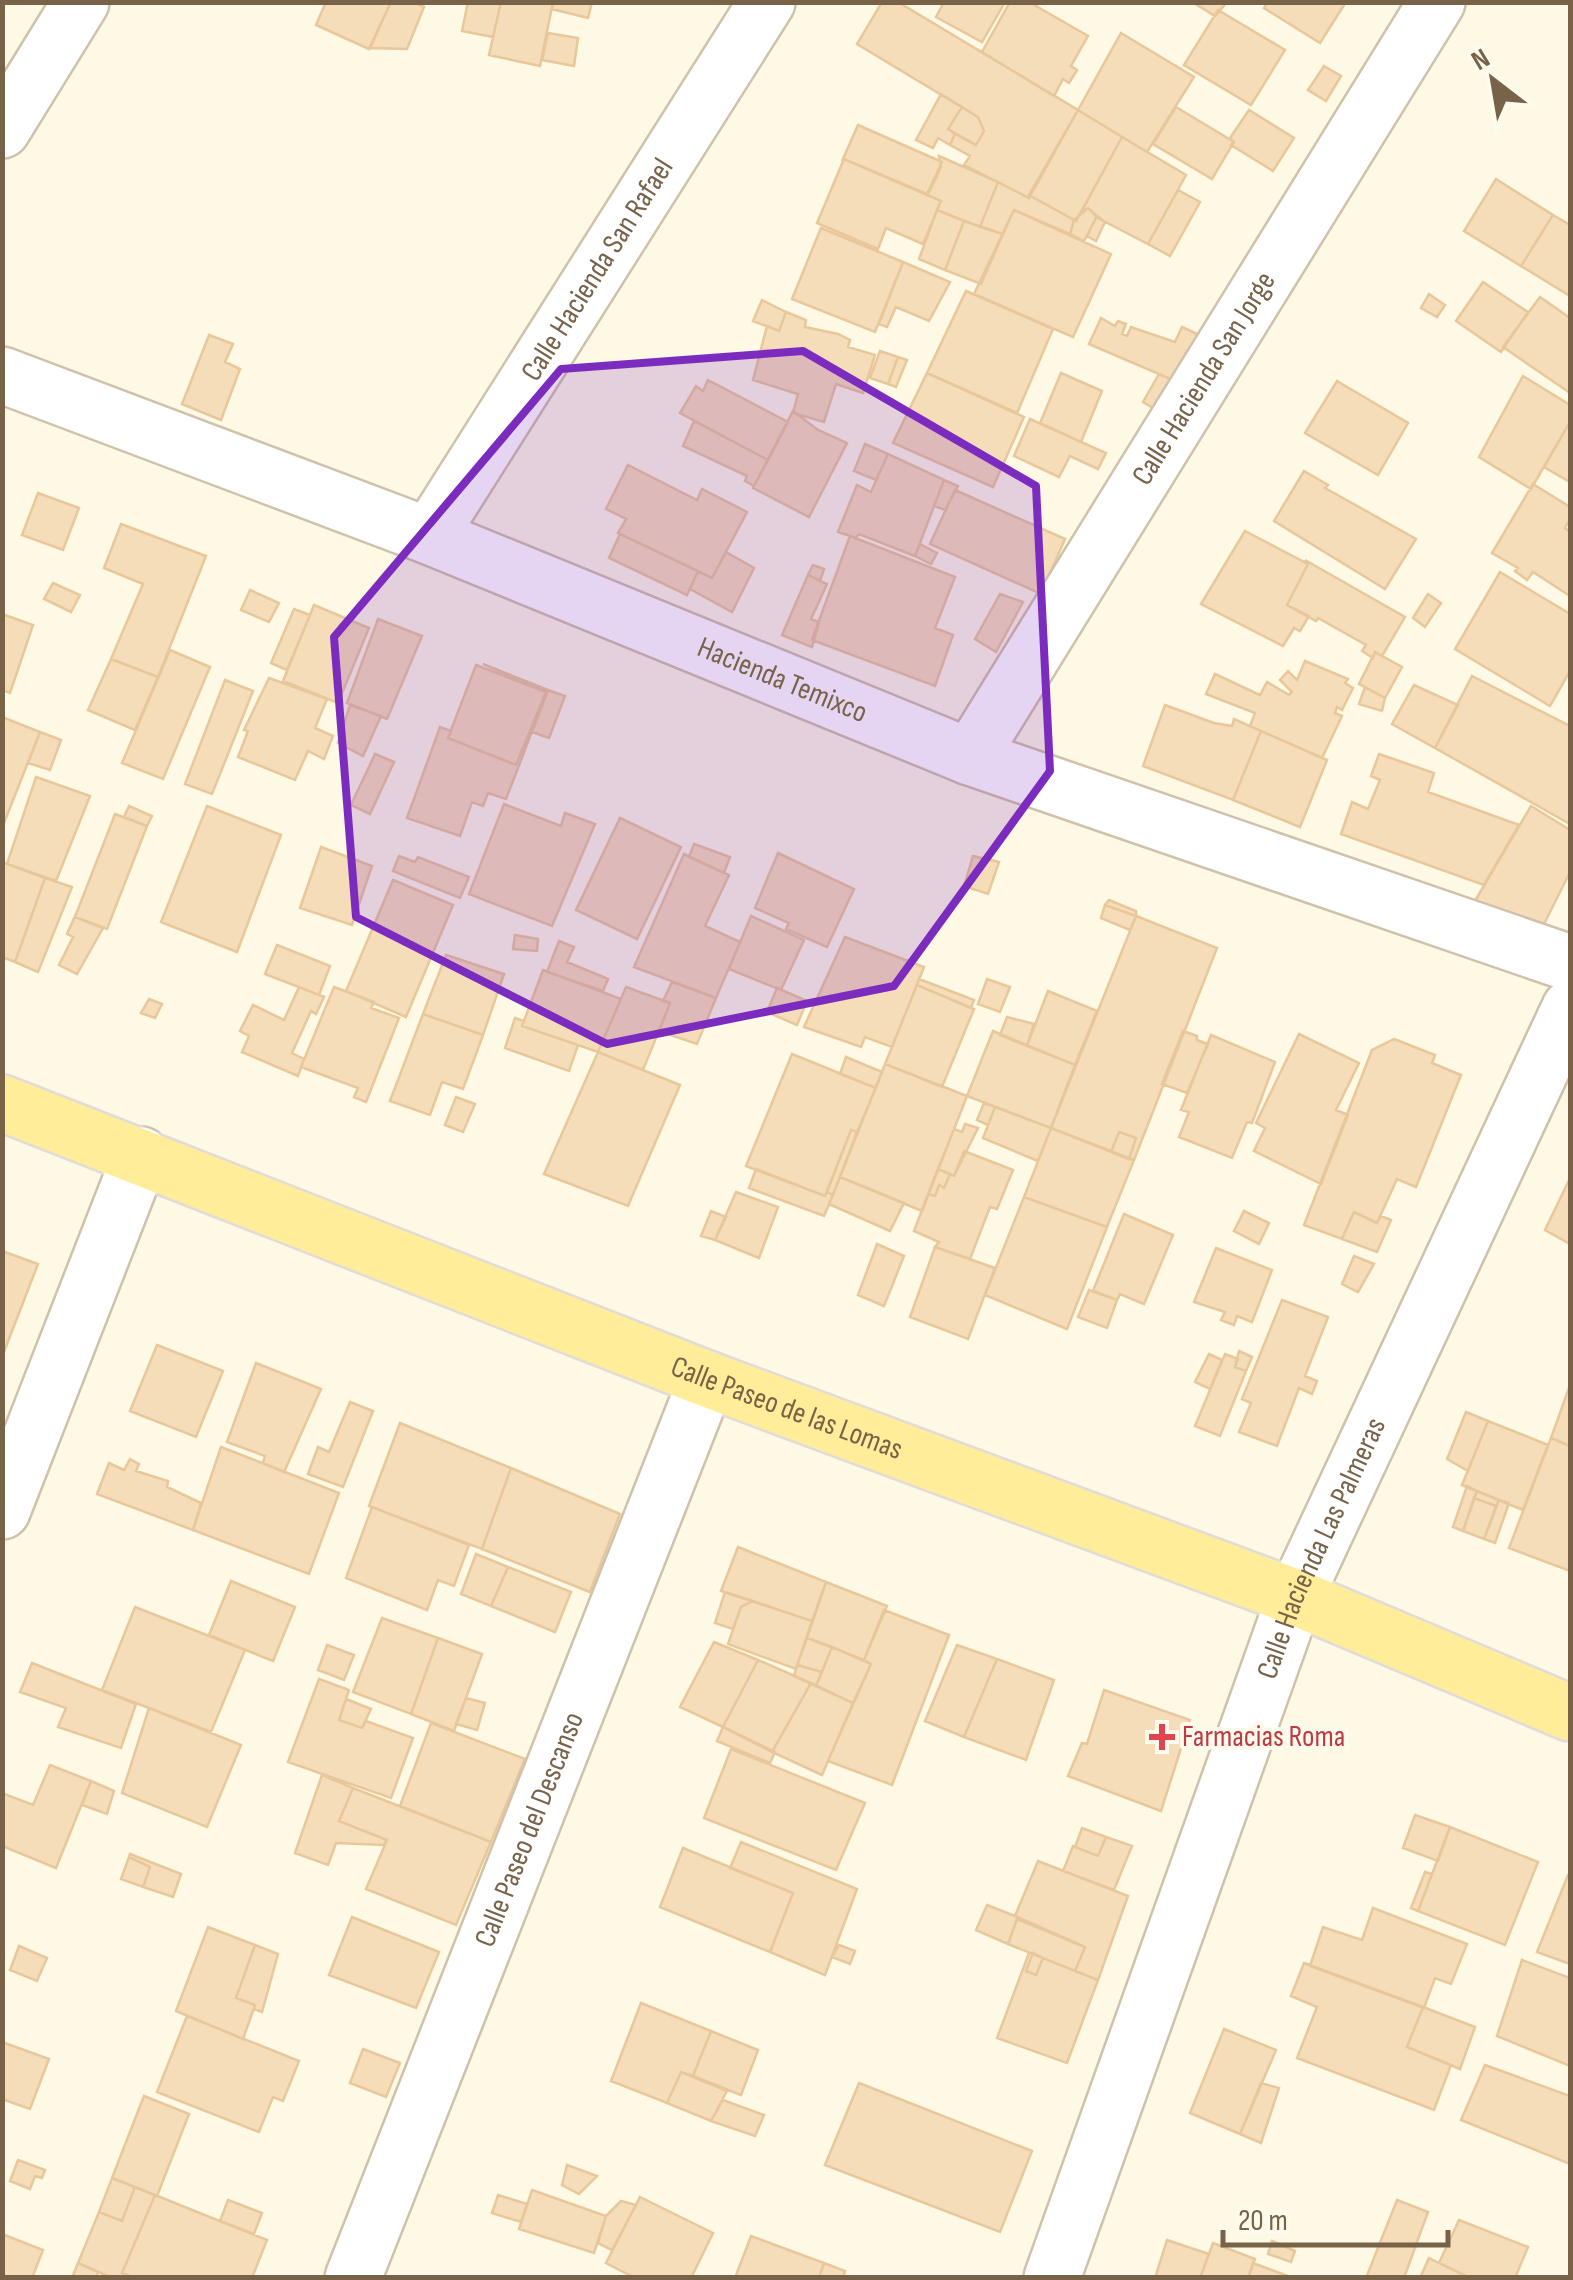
<svg xmlns="http://www.w3.org/2000/svg" width="1573" height="2280" viewBox="0 0 1573 2280" font-family="'Sofia Sans Condensed',sans-serif">
  <rect width="100%" height="100%" fill="#fdf9e4"/>
  <path fill="#f5ddba" stroke="#e8c79a" stroke-width="2.5" d="M326,2H391L369,49L316,25Z
    M391,2H413L424,7L407,49L370,48Z
    M468,2H501L493,37L462,31Z
    M501,2H553L540,66L489,55Z
    M553,2H592L588,18L552,9Z
    M882,2H898L1078,110L1029,198L964,165L970,156L950,145L955,134L976,145L984,131L978,117L857,44Z
    M944,2H1005L982,42L936,17Z
    M1010,2H1029L1088,36L1071,66L1077,70L1069,83L1063,79L1054,96L982,52Z
    M1227,2L1215,16L1194,3L1195,2Z
    M1268,2H1346L1320,43L1264,8Z
    M1218,10L1285,50L1251,105L1184,65Z
    M548,33L578,38L574,66L542,60Z
    M1121,33L1194,77L1147,152L1078,110Z
    M1324,66L1341,76L1326,101L1308,90Z
    M941,94L962,107L948,129L955,134L950,145L938,138L933,148L916,140Z
    M962,107L978,117L984,131L976,145L948,129Z
    M1176,107L1234,142L1212,179L1153,144Z
    M1078,110L1122,137L1076,221L1029,195Z
    M1249,110L1294,138L1273,171L1231,145L1234,142L1230,138Z
    M858,125L942,162L927,194L844,159L842,161Z
    M1122,137L1186,175L1148,244L1098,218L1088,208L1082,211Z
    M939,156L998,182L980,227L937,210L941,201L928,195L941,167Z
    M844,159L941,201L923,244L886,228L878,249L817,223Z
    M1496,179L1553,215L1521,266L1464,231Z
    M998,182L1029,198V195L1074,220L1070,234L1014,210L1003,234L980,227Z
    M1178,190L1200,202L1170,256L1148,244Z
    M1088,208L1097,216L1084,241L1070,234L1074,220Z
    M937,210L964,221L945,270L919,259Z
    M1014,210L1111,254L1073,337L974,294Z
    M1553,215L1570,225V296L1521,266Z
    M1097,216L1105,222L1096,241L1087,236Z
    M964,221L1003,234L981,284L945,270Z
    M821,228L903,262L875,332L792,299Z
    M903,262L950,282L929,321L896,307L887,327L879,324Z
    M1483,282L1528,312L1501,352L1456,321Z
    M966,291L1053,329L1017,413L927,373Z
    M1429,294L1445,305L1437,317L1421,308Z
    M1540,297L1570,318V393L1503,347Z
    M762,300L786,312L779,331L753,321Z
    M786,312L806,320L805,327L838,334L850,340L848,347L875,355L863,393L836,384L824,422L793,413L798,394L753,380L767,326L779,331Z
    M1101,318L1115,326L1118,321L1126,324L1122,334L1127,336L1131,327L1175,342L1182,327L1204,337L1195,351H1188L1190,353L1175,381L1089,344Z
    M209,335L233,344L225,362L240,369L221,420L182,404Z
    M880,351L898,357L888,384L870,378Z
    M898,357L907,360L896,387L888,384Z
    M927,373L1024,417L993,487L893,443Z
    M1061,373L1102,391L1081,442L1040,423Z
    M1159,374L1177,382L1160,412L1143,402Z
    M1523,376L1570,405V422L1531,489L1479,457Z
    M708,380L788,422L768,460L680,413L696,386L703,391Z
    M1337,381L1408,423L1378,475L1305,433Z
    M793,411L818,430L847,443L809,517L753,488Z
    M1030,419L1106,453L1098,469L1070,456L1059,477L1014,456Z
    M694,421L768,460L754,486L745,481L747,476L683,446Z
    M1570,422V482L1544,467Z
    M865,444L888,454L876,480L854,471Z
    M888,454L944,480L915,556L859,534L856,538L838,532L857,485L871,492Z
    M628,465L697,500L702,489L747,512L712,578L618,533L626,519L606,509Z
    M1304,471L1328,485L1325,488L1416,539L1385,589L1274,521Z
    M944,480L958,486L945,510L934,506Z
    M1533,484L1570,507V519L1565,528L1570,532V596L1533,572L1527,580L1515,571L1518,568L1492,553Z
    M955,490L1065,539L1041,594L930,544Z
    M38,493L79,508L63,550L22,535Z
    M121,524L206,556L158,677L111,659L143,584L104,568Z
    M1245,531L1308,564L1287,605L1309,616L1300,631L1294,628L1283,646L1201,604Z
    M620,534L698,571L687,595L609,558Z
    M850,536L955,577L935,628L953,635L935,686L812,640Z
    M920,544L937,553L931,564L915,556Z
    M726,552L754,568L732,612L690,589L698,571L712,578Z
    M1305,560L1405,617L1382,656L1375,652L1373,658L1362,651L1366,645L1318,618L1316,621L1287,605L1308,564Z
    M813,565L824,569L820,581L808,575Z
    M1500,572L1570,614V671L1550,706L1455,649Z
    M808,575L827,584L811,619L819,622L812,647L782,635Z
    M53,583L80,595L71,612L44,599Z
    M250,590L279,603L269,622L241,610Z
    M1000,594L1023,602L996,652L975,639Z
    M1428,594L1441,603L1425,627L1413,618Z
    M314,605L369,628L338,703L283,681Z
    M294,609L310,615L287,670L271,663Z
    M2,614L33,625L10,693L2,690Z
    M378,619L422,636L387,719L347,703Z
    M170,650L210,667L163,779L122,763Z
    M1375,652L1402,667L1385,698L1359,684Z
    M111,659L158,677L135,730L88,710Z
    M1305,661L1348,679L1345,683L1353,688L1342,710L1337,707L1335,713L1342,716L1322,758L1250,726L1255,713L1206,694L1215,674L1260,695L1267,682L1289,695L1292,692L1280,680L1288,671L1297,680Z
    M483,664L548,690L506,799L488,793L483,806L472,802L460,836L407,818L440,727L451,731L448,738L516,765L546,692Z
    M476,665L546,692L516,765L448,738Z
    M1472,676L1570,726V824L1435,748Z
    M269,678L327,699L315,728L333,736L324,759L308,751L295,780L238,757L248,731L244,730Z
    M225,680L253,691L212,794L185,784Z
    M1414,685L1458,705L1435,748L1392,724Z
    M1365,687L1385,698L1382,711L1359,704Z
    M548,690L565,696L549,738L532,732Z
    M350,705L381,716L363,756L338,743Z
    M1165,705L1214,723L1232,726L1234,719L1261,731L1233,800L1143,766Z
    M2,717L40,732L2,828Z
    M1261,731L1327,760L1300,827L1233,800Z
    M40,732L61,740L50,770L28,763Z
    M375,754L394,762L370,814L351,805Z
    M1379,754L1434,773L1428,792L1519,825L1484,885L1341,834L1352,802L1368,809L1380,780L1371,776Z
    M36,777L90,796L56,881L7,864Z
    M504,804L561,826L565,813L595,824L552,926L469,894Z
    M129,806L152,816L147,826L124,817Z
    M207,806L281,835L237,952L161,922Z
    M1531,806L1570,830V872L1539,934L1472,906Z
    M115,814L147,826L107,929L75,917Z
    M620,818L681,847L637,939L576,910Z
    M694,844L730,857L724,873L689,857Z
    M321,847L372,866L352,925L300,908Z
    M778,853L854,889L827,947L786,929L789,923L755,908Z
    M684,854L729,875L705,926L740,942L716,998L634,967Z
    M399,856L415,862L418,857L469,877L460,898L393,871Z
    M973,856L999,862L988,894L964,886Z
    M2,862L45,878L15,962L2,957Z
    M45,878L72,887L38,972L15,962Z
    M393,880L453,905L406,1017L346,991Z
    M1109,900L1136,911V916L1105,905Z
    M1105,905L1136,916L1130,930L1101,918Z
    M76,914L75,917L103,928L77,974L59,965L73,937L67,934Z
    M751,916L804,940L781,990L729,969Z
    M1136,916L1217,948L1134,1160L1129,1159L1136,1138L1119,1132L1111,1152L1051,1128Z
    M515,935L538,939L537,951L513,949Z
    M845,937L924,967L892,1047L865,1037L861,1047L804,1027Z
    M559,941L574,947L567,962L608,979L603,991L547,972Z
    M277,945L330,966L319,995L265,974Z
    M446,955L504,974L483,1035L423,1014Z
    M543,970L621,999L598,1052L522,1026Z
    M919,979L974,1000L971,1008L917,985Z
    M987,979L1010,987L1000,1012L978,1004Z
    M672,982L716,998L697,1044L659,1031L670,1003L663,1001Z
    M917,985L974,1009L942,1087L885,1064Z
    M299,987L324,997L316,1014L311,1011L292,1053L304,1059L298,1076L242,1052L249,1036L240,1031L253,1005L284,1020Z
    M334,987L374,1002L371,1008L399,1018L366,1102L354,1097L358,1088L301,1067Z
    M626,987L670,1003L643,1070L598,1052Z
    M777,988L807,1001L797,1025L767,1012Z
    M1048,991L1097,1011L1075,1065L1027,1046Z
    M149,999L162,1004L155,1018L141,1013Z
    M423,1014L483,1035L463,1089L442,1082L430,1115L390,1101Z
    M1007,1017L1034,1024L1027,1046L1000,1035Z
    M515,1018L524,1021L522,1026L578,1045L569,1071L505,1048Z
    M993,1031L1075,1065L1051,1128L967,1096Z
    M1183,1031L1197,1036V1040L1208,1044L1187,1093L1162,1084Z
    M1299,1034L1359,1063L1336,1110L1348,1115L1321,1184L1254,1151L1265,1128L1256,1123Z
    M1211,1035L1275,1062L1252,1123L1247,1122L1232,1158L1179,1137L1189,1112L1181,1110Z
    M1394,1039L1435,1055L1432,1063L1461,1075L1416,1187L1397,1179L1377,1223L1354,1212L1342,1239L1304,1225L1372,1050Z
    M598,1052L680,1085L628,1206L544,1174Z
    M792,1054L876,1088L857,1132L851,1130L825,1196L746,1166Z
    M846,1057L882,1072L876,1088L840,1074Z
    M885,1064L967,1096L922,1211L840,1177Z
    M456,1097L475,1104L463,1132L445,1125Z
    M984,1103L995,1107L988,1125L977,1120Z
    M995,1107L1051,1128L1038,1161L983,1138Z
    M965,1124L978,1128L954,1176L938,1169L954,1129L962,1132Z
    M1051,1128L1134,1160L1107,1227L1024,1197Z
    M851,1130L857,1132L833,1195L827,1192Z
    M1119,1132L1136,1138L1129,1159L1111,1152Z
    M964,1151L1013,1170L997,1209L990,1207L970,1259L935,1247L939,1242L914,1231L928,1194L935,1196L939,1185L944,1188L950,1174L954,1176Z
    M756,1169L825,1196L827,1192L833,1195L824,1216L749,1188Z
    M938,1169L950,1174L944,1188L939,1185L935,1196L928,1194Z
    M840,1177L904,1203L890,1231L829,1204Z
    M1570,1178V1244L1545,1230Z
    M736,1192L778,1207L759,1258L715,1240Z
    M1024,1197L1107,1227L1067,1329L985,1295Z
    M711,1211L726,1217L715,1240L701,1236Z
    M1244,1211L1269,1223L1259,1244L1234,1231Z
    M1354,1212L1377,1223L1381,1216L1391,1220L1377,1252L1342,1239Z
    M1124,1214L1173,1235L1144,1304L1120,1294L1117,1300L1093,1291Z
    M877,1244L904,1256L884,1306L858,1295Z
    M935,1247L995,1268L968,1339L910,1317Z
    M1216,1248L1272,1270L1252,1322L1237,1316L1234,1325L1221,1320L1225,1312L1194,1302Z
    M2,1251L38,1264L2,1357Z
    M1354,1256L1374,1264L1358,1292L1342,1284Z
    M1089,1290L1117,1300L1107,1328L1078,1317Z
    M1282,1300L1328,1317L1305,1376L1317,1381L1312,1394L1299,1388L1277,1446L1239,1432L1251,1403L1242,1399Z
    M157,1345L223,1371L196,1437L130,1411Z
    M1239,1351L1252,1357L1246,1371L1235,1367Z
    M1209,1354L1222,1360L1210,1389L1195,1382Z
    M1225,1354L1238,1359L1235,1367L1246,1371L1220,1436L1195,1426Z
    M256,1363L321,1389L284,1472L263,1463L265,1456L227,1442Z
    M1570,1385V1446L1551,1438Z
    M350,1402L373,1411L343,1487L308,1474L318,1447L329,1452Z
    M1466,1412L1488,1421L1468,1471L1447,1459Z
    M1488,1421L1548,1445L1523,1510L1462,1485Z
    M400,1423L511,1468L482,1549L369,1506Z
    M1551,1438L1570,1446V1571L1509,1548Z
    M221,1447L339,1493L309,1574L193,1530Z
    M130,1459L139,1464L136,1471L168,1481L167,1487L201,1503L193,1530L97,1494L109,1463L124,1470Z
    M511,1468L620,1514L590,1592L482,1549Z
    M1467,1486L1477,1491L1463,1531L1453,1527Z
    M1477,1491L1499,1500L1496,1506L1474,1498Z
    M1474,1498L1496,1506L1484,1539L1463,1531Z
    M1499,1500L1509,1503L1495,1543L1484,1539Z
    M372,1507L469,1545L454,1586L438,1580L427,1610L346,1578Z
    M738,1547L826,1582L812,1621L721,1591Z
    M476,1554L508,1567L491,1606L461,1594Z
    M508,1567L571,1592L555,1632L491,1606Z
    M231,1581L295,1607L273,1661L209,1635Z
    M826,1582L887,1606L864,1660L807,1638Z
    M725,1592L753,1601L741,1607L733,1629L715,1623Z
    M753,1601L812,1621L796,1669L728,1644L741,1607Z
    M135,1607L245,1650L211,1732L102,1690Z
    M884,1610L949,1635L892,1785L828,1761L871,1664L864,1660Z
    M382,1618L438,1638L411,1714L353,1692Z
    M438,1638L482,1654L454,1731L411,1714Z
    M807,1638L832,1647L822,1672L797,1665Z
    M714,1642L758,1660L723,1727L680,1707Z
    M327,1645L354,1655L344,1680L318,1670Z
    M957,1645L997,1659L964,1737L925,1721Z
    M832,1647L871,1664L853,1703L816,1686Z
    M997,1659L1054,1680L1026,1760L964,1737Z
    M758,1660L811,1683L772,1752L723,1727Z
    M32,1663L136,1704L121,1748L58,1727L66,1708L20,1692Z
    M797,1665L822,1672L816,1686L794,1676Z
    M319,1679L349,1690L339,1720L362,1728L366,1721L413,1738L391,1798L288,1762Z
    M811,1683L853,1703L822,1775L772,1752Z
    M1104,1690L1190,1720L1161,1811L1068,1776L1082,1743L1087,1744Z
    M466,1698L485,1703L477,1730L456,1724Z
    M346,1699L371,1709L362,1728L339,1720Z
    M149,1708L241,1745L207,1827L122,1793Z
    M431,1723L525,1759L491,1842L400,1806Z
    M723,1727L775,1752L770,1763L717,1741Z
    M731,1749L865,1803L836,1870L704,1818Z
    M50,1765L91,1781L56,1868L2,1846V1793L33,1805Z
    M322,1775L353,1788L339,1821L387,1840L384,1845L336,1843L328,1865L295,1853Z
    M91,1781L114,1791L107,1814L82,1805Z
    M353,1788L491,1842L456,1925L366,1889L387,1840L339,1821Z
    M1415,1815L1450,1827L1438,1861L1403,1848Z
    M1450,1827L1538,1862L1505,1945L1418,1911Z
    M1082,1828L1106,1837L1098,1856L1075,1847Z
    M1106,1837L1132,1846L1114,1890L1063,1871L1073,1846L1098,1856Z
    M741,1842L857,1889L825,1975L770,1952L793,1893L730,1868Z
    M683,1848L793,1893L770,1952L660,1907Z
    M130,1854L181,1874L173,1897L143,1887L150,1867L129,1857Z
    M129,1857L150,1867L143,1887L121,1879Z
    M1038,1861L1128,1896L1098,1980L1075,1971L1085,1947L1015,1916Z
    M1425,1872L1432,1874L1418,1911L1411,1908Z
    M1568,1875L1570,1876V1964L1537,1952Z
    M987,1905L1018,1917L1008,1944L976,1930Z
    M1373,1908L1467,1944L1451,1984L1435,1978L1424,2008L1310,1966L1323,1927L1362,1940Z
    M352,1917L439,1952L416,2008L329,1975Z
    M1017,1919L1085,1947L1075,1971L1008,1944Z
    M208,1927L255,1945L236,1998L255,2005L243,2039L176,2011Z
    M255,1945L278,1954L262,2012L254,2009L255,2005L236,1998Z
    M839,1945L855,1951L850,1964L832,1957Z
    M19,1946L47,1958L37,1981L10,1970Z
    M1029,1953H1033L1026,1971L1036,1975L1043,1958L1098,1980L1067,2063L997,2038Z
    M1033,1953L1043,1958L1036,1975L1026,1971Z
    M1522,1960L1570,1978V2066L1497,2036Z
    M1304,1963L1423,2007L1407,2047L1451,2065L1434,2110L1297,2058L1317,2007L1291,1996Z
    M641,2003L711,2031L693,2076L681,2072L667,2103L611,2081Z
    M1423,2007L1475,2027L1460,2069L1407,2047Z
    M187,2016L299,2061L283,2101L273,2097L259,2132L157,2092Z
    M1224,2029L1276,2050L1240,2134L1190,2113Z
    M711,2031L758,2050L741,2095L693,2076Z
    M2,2042L49,2059L30,2109L2,2099Z
    M363,2049L400,2063L386,2097L350,2083Z
    M1485,2065L1570,2096V2164L1461,2120Z
    M681,2072L727,2091L711,2121L667,2103Z
    M859,2083L1032,2151L1000,2232L825,2165Z
    M1261,2083L1279,2088L1261,2143L1240,2134Z
    M144,2096L189,2114L157,2196L112,2178Z
    M723,2100L764,2115L755,2136L711,2121Z
    M18,2160L45,2170L42,2178L35,2176L30,2189L10,2181Z
    M567,2165L597,2176L579,2194L562,2185Z
    M112,2178L135,2187L122,2221L99,2212Z
    M135,2187L155,2195L122,2273L134,2278H112L78,2263L99,2212L122,2221Z
    M532,2190L606,2216L594,2253L519,2229Z
    M155,2195L267,2240L252,2278H134L122,2273Z
    M498,2195L527,2204L521,2222L492,2213Z
    M640,2197L713,2233L691,2278H635L606,2263Z
    M228,2200L262,2213L254,2234L220,2221Z
    M1397,2200L1428,2212L1404,2278H1366Z
    M621,2201L636,2205L612,2250L598,2243L606,2216Z
    M1459,2220L1528,2247L1515,2278H1470L1439,2263Z
    M2,2234L43,2250L32,2278H2Z
    M751,2236L824,2263L819,2278H735Z
    M1167,2240L1209,2254L1200,2278H1155Z
    M1272,2241L1295,2251L1291,2262L1268,2254Z
    M1213,2243L1255,2259L1248,2278H1200Z
    M1429,2258L1439,2263L1470,2278H1420Z
    M78,2263L98,2272L96,2278H72Z
    M824,2263L845,2271L843,2278H819Z
    M1253,2263L1293,2278H1248Z"/>
  <g fill="none" stroke-linecap="round" stroke-linejoin="round">
    <defs>
      <g id="minor">
        <path d="M2,130L81,2"/>
        <path id="s1" d="M2,375L429,536L970,757L1570,963"/>
        <path id="s2" d="M429,536L767,2"/>
        <path id="s3" d="M970,757L1437,2"/>
        <path d="M2,1511L141,1155"/>
        <path id="s4" d="M353,2278L707,1379"/>
        <path id="s5" d="M1052,2278L1295,1597L1570,1008"/>
      </g>
      <g id="major">
        <path id="s6" d="M2,1103L707,1379L1295,1597L1570,1713"/>
      </g>
    </defs>
    <use href="#minor" stroke="#d0c2aa" stroke-width="60"/>
    <use href="#major" stroke="#e1dcd7" stroke-width="60"/>
    <use href="#minor" stroke="#fff" stroke-width="55"/>
    <use href="#major" stroke="#ffed9a" stroke-width="55"/>
  </g>
  <path fill="#7b2cbf" fill-opacity="0.2" stroke="#7b2cbf" stroke-width="8" stroke-linejoin="round" d="M803,351L1036,486L1050,771L894,986L607,1044L356,917L334,637L561,369Z"/>
  <path fill="#e0444e" stroke="#fffbec" stroke-width="4" d="M1157 1722h10v10h10v10h-10v10h-10v-10h-10v-10h10z"/>
  <g text-anchor="middle" dominant-baseline="central" stroke-width="8" stroke-linejoin="round" paint-order="stroke">
    <g font-size="30" fill="#786248" stroke="#fffbec">
      <text stroke="none"><textPath href="#s2" startOffset="315">Calle Hacienda San Rafael</textPath></text>
      <text stroke="none"><textPath href="#s3" startOffset="445">Calle Hacienda San Jorge</textPath></text>
      <text stroke="none"><textPath href="#s1" startOffset="838">Hacienda Temixco</textPath></text>
      <text stroke="none"><textPath href="#s6" startOffset="842">Calle Paseo de las Lomas</textPath></text>
      <text stroke="none"><textPath href="#s5" startOffset="778">Calle Hacienda Las Palmeras</textPath></text>
      <text stroke="none"><textPath href="#s4" startOffset="482">Calle Paseo del Descanso</textPath></text>
    </g>
    <g font-size="30" fill="#be3a42" stroke="#fffbec" text-anchor="start">
      <text x="1182" y="1737">Farmacias Roma</text>
    </g>
  </g>
  <rect width="1573" height="2280" fill="none" stroke="#786248" stroke-width="10"/>
  <g transform="translate(1493 80) rotate(329)" stroke="#fffbec" stroke-width="8" paint-order="stroke">
  <path d="M0-8L18 38L0 25L-18 38Z" fill="#786248"/>
  <text y="-15" font-size="28" font-weight="bold" text-anchor="middle" fill="#786248">N</text>
  </g>
  <path d="M1223 2230v15h225v-15" fill="none" stroke="#786248" stroke-width="5"/>
  <text x="1238" y="2230" font-size="30" fill="#786248" stroke="#fffbec" stroke-width="8" paint-order="stroke">20 m</text>
</svg>
